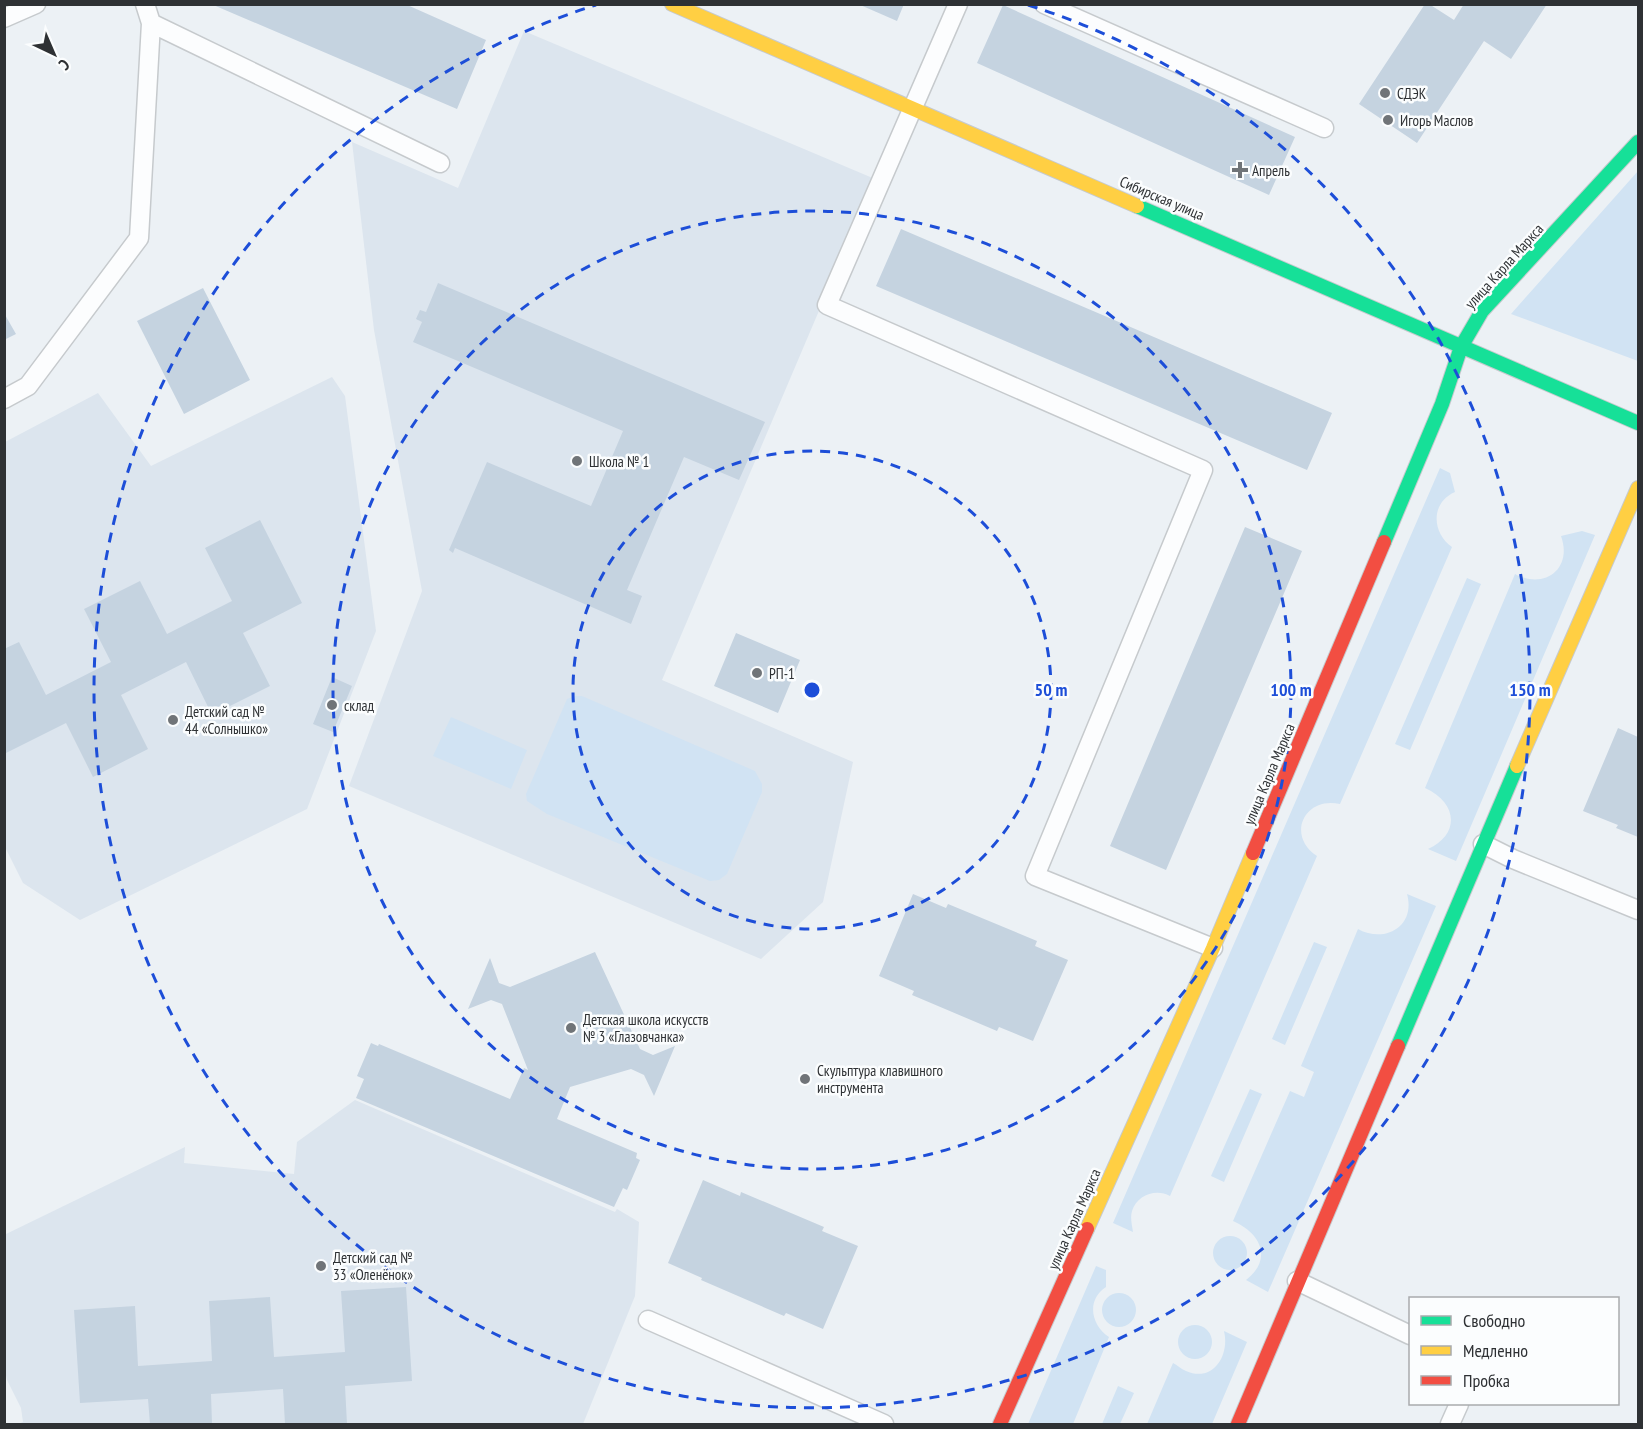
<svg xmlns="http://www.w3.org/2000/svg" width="1643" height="1429" viewBox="0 0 1643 1429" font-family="'PT Sans Narrow',sans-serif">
  <rect width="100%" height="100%" fill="#ecf1f5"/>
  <path fill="#dce5ee" d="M524,31L875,179L662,680L853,762L823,902L761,959L349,786L422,591L374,330L352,142L458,188Z
    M332,377L345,396L376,631L307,809L80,920L23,883L5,847V442L98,393L151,466Z
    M355,1100L615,1212L617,1209L639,1222L635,1296L583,1424H18L23,1422L21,1408L7,1380L4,1366V1235L185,1147L184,1163L294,1174L297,1142Z"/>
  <path fill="#d1e3f3" d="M1638,171V361L1511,314Z
    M1440,468L1450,473L1455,492C1430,503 1432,533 1452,547L1340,804C1304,796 1286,836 1317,856L1170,1196C1156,1188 1137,1195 1132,1211C1130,1218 1132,1225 1133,1232L1113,1223Z
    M1582,531L1595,535L1456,861L1428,849C1461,834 1457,802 1425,788L1515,574C1544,590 1573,569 1561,536Z
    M1467,578L1481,584L1410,750L1395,744Z
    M575,696H582L755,771L762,784V792L727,874L719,880L710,881L547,814L527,801L526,794L567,699Z
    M451,717L527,750L511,789L433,756Z
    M1407,894L1436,906L1268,1292L1246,1280C1273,1259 1261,1233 1233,1221L1290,1091L1304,1097L1314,1072L1301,1066L1358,929C1385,944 1416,926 1407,894Z
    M1314,942L1327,947L1285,1045L1272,1039Z
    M1250,1089L1262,1094L1224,1182L1211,1176Z
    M1213 1253a17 17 0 1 1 34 0a17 17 0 1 1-34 0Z
    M1096,1266L1106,1270V1287C1086,1300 1091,1325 1109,1337L1073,1424H1028Z
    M1102 1310a17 17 0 1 1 34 0a17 17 0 1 1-34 0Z
    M1178 1342a17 17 0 1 1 34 0a17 17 0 1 1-34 0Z
    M1224,1331L1247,1342L1212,1424H1147L1173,1363C1177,1365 1181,1369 1186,1371C1213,1383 1230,1355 1224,1331Z
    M1118,1386L1134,1393L1120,1424H1102Z"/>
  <path fill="#c5d3e0" d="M211,4H405L486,40L457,109Z
    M858,4H904L897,21Z
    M1425,4H1429L1454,20L1464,4H1547L1511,59L1484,41L1417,143L1359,104Z
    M1003,5L1295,137L1269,195L977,63Z
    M901,229L1332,413L1307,470L876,286Z
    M438,283L765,422L739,480L684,457L627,590L642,596L631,624L455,548L453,553L449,550L487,462L591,506L623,431L413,342L422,322L416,319L420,310L426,312Z
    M203,288L250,380L184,414L137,321Z
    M4,313L16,334L4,340Z
    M260,520L302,603L243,633L270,686L212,715L186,662L121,695L148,749L93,777L66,723L4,754V649L19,642L46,695L111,662L84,609L140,581L167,634L232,601L205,548Z
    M1245,527L1302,551L1166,870L1110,846Z
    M736,633L800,660L778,713L714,686Z
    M332,677L352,686L333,732L313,724Z
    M1618,728L1638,737V837L1616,828L1618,825L1583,811Z
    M913,894L946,908L948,904L1037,941L1035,946L1068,960L1033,1041L999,1027L997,1031L912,995L914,991L879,976Z
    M595,952L640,1049L653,1055L675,1046L654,1096L644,1075L631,1069L570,1087L557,1119L637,1153L636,1158L640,1160L627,1190L623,1188L614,1207L356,1098L364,1079L357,1076L371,1043L378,1046L379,1044L510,1099L524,1068L528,1070L502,1004L491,1000L468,1009L490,958L499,983L510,987Z
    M703,1180L740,1196L741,1192L824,1227L822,1231L858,1246L823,1329L786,1313L784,1316L701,1280L702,1278L668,1263Z
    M406,1287L412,1381L345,1386L347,1424H285L283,1389L211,1394L212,1424H150L148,1399L80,1403L74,1310L135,1306L138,1366L212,1361L209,1301L270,1297L274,1357L345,1352L341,1291Z"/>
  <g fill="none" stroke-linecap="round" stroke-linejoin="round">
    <defs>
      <path id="lane" d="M145,4L151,23L440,163
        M958,4L827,305L1203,470L1035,876L1213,948
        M1044,4L1324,128
        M4,18L36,4
        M4,399L28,386L139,238L151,23
        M1483,844L1513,859L1638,910
        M1297,1281L1410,1335
        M648,1320L884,1424
        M1450,1424L1459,1404"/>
      <path id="fast" d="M1137,206L1638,423
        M1384,542L1442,404L1461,347L1482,311L1638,142
        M1398,1046L1517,766"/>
      <path id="slow" d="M672,4L1137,206
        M1517,766L1638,488
        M1087,1229L1213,948L1253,853"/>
      <path id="jam" d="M1253,853L1384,542
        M1000,1424L1087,1229
        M1238,1424L1398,1046"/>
    </defs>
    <use href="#lane" stroke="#c6cacd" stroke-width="21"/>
    <use href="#fast" stroke="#c6cacd" stroke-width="16"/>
    <use href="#slow" stroke="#c6cacd" stroke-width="16"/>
    <use href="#jam" stroke="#c6cacd" stroke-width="16"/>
    <use href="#lane" stroke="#fcfdfe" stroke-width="18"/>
    <use href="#fast" stroke="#16e098" stroke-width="14"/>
    <use href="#slow" stroke="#ffcf43" stroke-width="14"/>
    <use href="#jam" stroke="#f24e42" stroke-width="14"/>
  </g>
  <g fill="none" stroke="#1d4ed8" stroke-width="3" stroke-dasharray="10 8">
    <circle cx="812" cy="690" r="239"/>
    <circle cx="812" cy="690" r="479"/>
    <path d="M1028 5A718 718 0 1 1 596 5"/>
  </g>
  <g fill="#707478" stroke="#fbfdfe" stroke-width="2">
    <circle cx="1385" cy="93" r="6"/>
    <circle cx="1388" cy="120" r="6"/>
    <path d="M1237 161h6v6h6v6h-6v6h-6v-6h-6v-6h6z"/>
    <circle cx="577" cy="461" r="6"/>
    <circle cx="757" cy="673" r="6"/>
    <circle cx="332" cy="705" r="6"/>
    <circle cx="173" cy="720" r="6"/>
    <circle cx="571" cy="1028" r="6"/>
    <circle cx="805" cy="1079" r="6"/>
    <circle cx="321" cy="1266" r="6"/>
  </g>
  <g text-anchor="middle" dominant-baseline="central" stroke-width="5" stroke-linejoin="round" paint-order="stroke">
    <g font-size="15" fill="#2e3134" stroke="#fbfdfe" text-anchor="start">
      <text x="1397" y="93">СДЭК</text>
      <text x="1400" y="120">Игорь Маслов</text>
      <text x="1252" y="170">Апрель</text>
      <text x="589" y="461">Школа № 1</text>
      <text x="769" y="673">РП-1</text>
      <text x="344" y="705">склад</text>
      <text x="185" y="711">Детский сад №<tspan x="185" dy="17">44 «Солнышко»</tspan></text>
      <text x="583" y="1019">Детская школа искусств<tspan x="583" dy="17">№ 3 «Глазовчанка»</tspan></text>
      <text x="817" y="1070">Скульптура клавишного<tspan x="817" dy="17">инструмента</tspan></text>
      <text x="333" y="1257">Детский сад №<tspan x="333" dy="17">33 «Оленёнок»</tspan></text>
    </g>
    <g font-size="15" fill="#2e3134" stroke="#fbfdfe">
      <text transform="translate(1162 198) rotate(23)">Сибирская улица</text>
      <text transform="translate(1504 266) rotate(-48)">улица Карла Маркса</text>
      <text transform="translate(1269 774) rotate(-67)">улица Карла Маркса</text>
      <text transform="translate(1074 1219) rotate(-66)">улица Карла Маркса</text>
    </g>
  </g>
  <circle cx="812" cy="690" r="9" fill="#1d4ed8" stroke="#fbfdfe" stroke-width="3"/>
  <g font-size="18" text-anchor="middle" font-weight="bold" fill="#1d4ed8" stroke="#fbfdfe" stroke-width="5" stroke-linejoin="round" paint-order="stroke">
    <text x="1051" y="696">50 m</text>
    <text x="1291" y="696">100 m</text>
    <text x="1530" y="696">150 m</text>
  </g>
  <rect width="1643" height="1429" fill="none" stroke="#2e3134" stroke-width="12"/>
  <rect x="1409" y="1297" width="210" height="108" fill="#fbfdfe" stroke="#a9abad" stroke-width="1.5"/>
  <rect x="1421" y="1316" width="30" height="9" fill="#16e098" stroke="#a9abad" stroke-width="1.5"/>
  <text x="1463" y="1327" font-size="18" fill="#2e3134">Свободно</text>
  <rect x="1421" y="1346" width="30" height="9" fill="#ffcf43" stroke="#a9abad" stroke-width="1.5"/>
  <text x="1463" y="1357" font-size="18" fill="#2e3134">Медленно</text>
  <rect x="1421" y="1376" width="30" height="9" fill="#f24e42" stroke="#a9abad" stroke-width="1.5"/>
  <text x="1463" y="1387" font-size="18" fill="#2e3134">Пробка</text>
  <g transform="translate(54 54) rotate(136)" stroke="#fbfdfe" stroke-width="4.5" paint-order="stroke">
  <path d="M0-4.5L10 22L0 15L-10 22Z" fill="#2e3134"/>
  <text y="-9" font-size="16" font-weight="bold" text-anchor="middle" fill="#2e3134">С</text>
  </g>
</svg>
